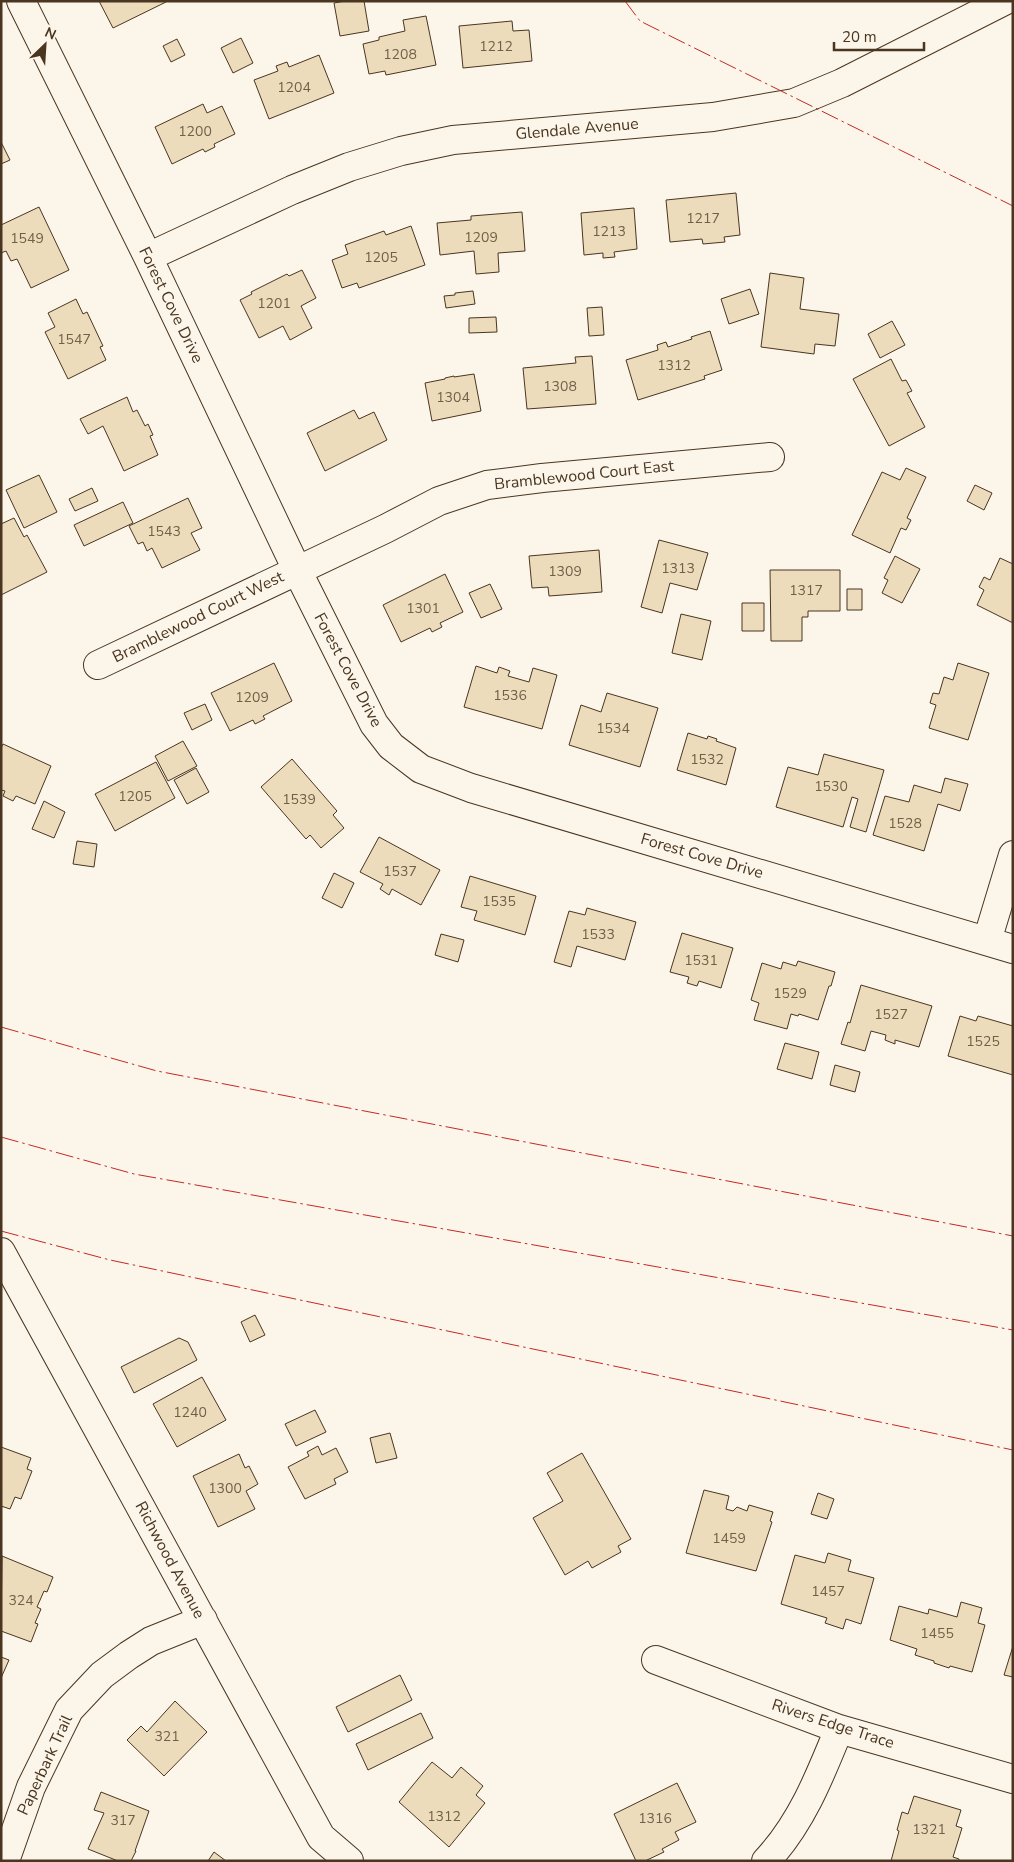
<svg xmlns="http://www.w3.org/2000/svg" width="1014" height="1862" viewBox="0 0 1014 1862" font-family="'Nunito Sans',sans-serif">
  <rect width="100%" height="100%" fill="#fbf6e9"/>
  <path fill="#ecdcbc" stroke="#4a3520" d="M99,1H166V2L113,28Z
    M345,1H364L369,31L340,36L334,3Z
    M426,16L436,65L386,75L385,71L369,74L363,44L379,40V37L405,31L403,20Z
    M512,21L513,31L529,30L532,61L463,68L459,26Z
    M241,38L253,63L233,73L221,48Z
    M177,39L185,55L171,62L163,46Z
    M319,55L334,93L269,119L254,80L278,71L276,66L287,62L289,67Z
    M203,104L207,113L222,106L235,134L214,144L215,147L205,152L203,149L172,164L155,127Z
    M1,142L10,160L1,164Z
    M736,193L740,235L724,237L725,242L703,244L702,239L670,242L666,200Z
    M39,207L69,270L31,288L17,259L11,261L6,251L1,253V225Z
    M634,208L637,249L614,252L615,257L603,258V253L584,255L581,213Z
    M522,212L525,251L498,253L499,272L476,274L474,251L440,255L437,223L471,220V216Z
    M411,226L425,265L359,288L357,283L342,288L332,260L348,254L345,245L384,231L386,235Z
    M302,270L316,298L301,306L312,328L290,340L283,326L259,338L240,300L252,294L251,292L287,274L289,276Z
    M770,273L804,278L800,309L839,314L835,346L815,344L814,354L761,347Z
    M750,289L759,314L729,324L721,299Z
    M473,291L475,304L446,308L444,296L455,295V293Z
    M76,299L83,314L87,312L103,346L100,347L106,360L68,379L45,332L55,327L48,313Z
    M602,307L604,335L589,336L587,308Z
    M496,317L497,332L469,333V318Z
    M892,321L905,345L880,358L868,334Z
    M710,331L722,370L704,376L705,379L638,400L626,360L658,350L657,345L666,342L668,347L692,339L691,337Z
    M592,356L596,404L527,409L523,368L576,363L575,357Z
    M891,359L902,381L906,380L912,391L907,393L925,427L889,446L853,379Z
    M474,374L481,411L432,421L425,383L445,379V378L454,376V377Z
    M127,397L133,412L137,410L145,426L148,424L153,435L150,436L158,455L124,471L103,426L88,434L80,419Z
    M354,410L359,419L374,412L387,440L325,471L307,433Z
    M906,468L926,477L907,518L911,520L906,530L901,528L890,553L852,535L882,472L900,480Z
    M39,475L57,512L24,528L6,490Z
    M975,485L992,493L984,510L967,501Z
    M92,488L98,501L75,511L69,499Z
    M188,498L202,528L191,533L200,550L162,568L152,548L147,551L143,542L138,544L129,526Z
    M123,502L133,523L84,546L74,525Z
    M14,518L24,537L27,535L47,572L1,595V524Z
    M659,540L708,553L697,590L670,583L662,613L641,607Z
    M599,550L602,592L549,596L548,587L532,588L529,556Z
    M895,556L920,569L902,603L882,593L888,580L884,578Z
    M1000,558L1013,564V623L977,605L984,590L979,587L984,577L990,580Z
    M770,570H840V611H808V617H802V641H771Z
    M445,574L463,612L440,623L442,627L432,632L430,628L401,642L383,605Z
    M490,584L502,609L481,618L469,593Z
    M847,589H862V610H847Z
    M742,603H764V631H742Z
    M681,614L711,621L702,660L672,653Z
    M274,663L292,701L263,716L265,719L255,724L253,720L230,731L211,693Z
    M958,663L989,673L968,740L929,728L936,705L930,703L933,693L939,694L944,677L953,680Z
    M476,666L497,673L499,667L510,671L508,676L529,682L533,668L557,675L542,729L464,707Z
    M607,693L658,708L640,767L569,745L581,705L601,712Z
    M205,704L212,720L192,730L184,713Z
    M688,733L707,739L708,736L717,739L716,741L736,748L726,785L677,770Z
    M183,741L197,766L168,781L155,756Z
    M3,744L51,766L35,804L16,796L13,801L3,796L5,791L1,790V748Z
    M824,754L884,770L866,832L850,827L858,799L852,797L843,827L776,807L788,767L818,775Z
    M292,759L337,811L333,815L344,828L321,848L310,835L306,839L261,787Z
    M156,762L175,798L115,831L95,794Z
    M196,768L209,792L187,804L174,780Z
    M945,778L968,784L960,811L938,804L924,851L873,835L885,796L909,802L914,785L941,793Z
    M44,801L65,812L54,838L32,829Z
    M379,837L440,870L421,905L392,889L389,895L380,889L383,884L360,872Z
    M77,841L97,844L94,867L73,864Z
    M334,873L354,883L342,908L322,898Z
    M470,876L536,896L525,935L474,920L477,911L461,907Z
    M587,908L636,922L625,960L577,946L571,967L554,962L569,911L585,915Z
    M682,933L733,948L721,988L699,981L697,986L687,983L689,977L670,972Z
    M441,934L464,940L458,962L435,955Z
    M798,961L835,972L831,986H829L818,1020L799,1014L798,1016L791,1014L787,1029L754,1020L759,1003L751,1000L762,963L781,969L783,962L796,966Z
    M861,985L932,1006L919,1047L895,1040V1044L885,1040L886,1035L871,1031L865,1051L841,1044L848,1022L850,1023Z
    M960,1016L976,1021L978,1016L1013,1026V1075L948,1056Z
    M785,1043L819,1052L812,1079L777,1069Z
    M835,1065L860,1072L855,1092L830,1085Z
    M255,1315L265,1335L250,1342L241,1322Z
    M179,1338L188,1342L197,1360L134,1393L121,1367Z
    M202,1377L226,1420L177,1447L153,1404Z
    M315,1410L326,1432L296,1446L285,1424Z
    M390,1433L397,1458L376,1463L370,1438Z
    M318,1446L322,1455L336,1448L348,1472L334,1479L336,1484L305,1499L288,1467L309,1456L307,1452Z
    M1,1447L31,1458L27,1469L32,1471L21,1499L15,1497L10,1509L1,1506Z
    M582,1453L631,1539L618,1546L621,1552L592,1568L588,1561L565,1575L533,1518L563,1501L547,1473Z
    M239,1454L245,1468L249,1466L258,1484L246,1491L255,1509L218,1527L193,1476Z
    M704,1490L729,1496L726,1509L733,1511L737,1507L747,1511L749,1505L773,1512L770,1521L772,1522L756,1571L686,1553Z
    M818,1493L834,1499L827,1519L811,1514Z
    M828,1553L851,1560L848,1571L874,1578L861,1624L846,1619L843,1629L825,1623L827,1618L781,1604L795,1555L825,1563Z
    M2,1556L53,1577L47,1592L44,1591L37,1607L41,1609L35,1623L38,1624L31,1642L1,1631Z
    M961,1602L982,1608L978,1623L985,1625L972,1672L950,1666L949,1668L934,1663V1661L915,1655L917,1649L890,1640L899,1606L928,1614L929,1609L957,1617Z
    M1013,1646V1677L1004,1675Z
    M1,1657L9,1660L1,1678Z
    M400,1675L412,1700L348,1732L336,1707Z
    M175,1701L207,1732L164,1776L127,1740L141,1726L147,1732Z
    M421,1713L433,1738L368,1770L356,1744Z
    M432,1762L452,1778L461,1767L483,1786L476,1795L485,1803L449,1847L399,1802Z
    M677,1783L696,1822L675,1832L679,1840L662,1849L664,1852L645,1861H636L614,1814Z
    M101,1792L149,1811L135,1851H136L131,1861H118L88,1849L104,1813L94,1810Z
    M914,1796L961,1810L956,1826L962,1828L953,1857L959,1859V1861H891L899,1831L897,1830L902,1812L908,1814Z
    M214,1852L226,1861H208Z"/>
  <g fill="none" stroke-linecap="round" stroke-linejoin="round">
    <defs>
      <path id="minor" d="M21,1L148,257L297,570L374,724L391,746L421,769L471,788L1013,949
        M148,257L292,190L349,167L401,151L453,140L713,117L794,103L842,83L1004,1
        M98,665L385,529L439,501L487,485L542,478L770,457
        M987,941L1013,855
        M1,1252L321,1837L349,1861
        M656,1660L839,1729L1013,1779
        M5,1861L31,1787L69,1710L102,1675L129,1655L151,1641L203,1620
        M766,1861C801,1824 820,1776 839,1729"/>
    </defs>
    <use href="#minor" stroke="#4a3520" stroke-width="30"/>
    <use href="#minor" stroke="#fbf6e9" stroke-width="28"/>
    <path stroke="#c62828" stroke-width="1" stroke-dasharray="18 4 2.5 4" stroke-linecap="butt" d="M625,1L640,21L1013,206
      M1,1027L157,1071L1013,1236
      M1,1137L134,1174L1013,1330
      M1,1231L110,1260L1013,1450"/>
  </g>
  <g text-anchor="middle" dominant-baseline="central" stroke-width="4" stroke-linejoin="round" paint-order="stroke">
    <g font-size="14" fill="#725f47">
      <text x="496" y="46">1212</text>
      <text x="400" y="54">1208</text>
      <text x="294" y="87">1204</text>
      <text x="195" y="131">1200</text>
      <text x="703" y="218">1217</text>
      <text x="609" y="231">1213</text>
      <text x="481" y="237">1209</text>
      <text x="27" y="238">1549</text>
      <text x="381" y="257">1205</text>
      <text x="274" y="303">1201</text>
      <text x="74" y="339">1547</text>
      <text x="674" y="365">1312</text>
      <text x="560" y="386">1308</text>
      <text x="453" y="397">1304</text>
      <text x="164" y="531">1543</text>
      <text x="678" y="568">1313</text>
      <text x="565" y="571">1309</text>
      <text x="806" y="590">1317</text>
      <text x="423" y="608">1301</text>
      <text x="510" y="695">1536</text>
      <text x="252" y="697">1209</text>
      <text x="613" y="728">1534</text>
      <text x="707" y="759">1532</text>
      <text x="831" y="786">1530</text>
      <text x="135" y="796">1205</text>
      <text x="299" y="799">1539</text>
      <text x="905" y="823">1528</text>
      <text x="400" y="871">1537</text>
      <text x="499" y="901">1535</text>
      <text x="598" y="934">1533</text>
      <text x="701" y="960">1531</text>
      <text x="790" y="993">1529</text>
      <text x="891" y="1014">1527</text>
      <text x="983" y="1041">1525</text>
      <text x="190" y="1412">1240</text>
      <text x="225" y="1488">1300</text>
      <text x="729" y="1538">1459</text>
      <text x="828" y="1591">1457</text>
      <text x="21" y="1600">324</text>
      <text x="937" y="1633">1455</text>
      <text x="167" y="1736">321</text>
      <text x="444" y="1816">1312</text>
      <text x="655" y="1818">1316</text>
      <text x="123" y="1820">317</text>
      <text x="929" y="1829">1321</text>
    </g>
    <g font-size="16" fill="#4a3520" stroke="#fbf6e9">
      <text transform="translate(577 129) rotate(-5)">Glendale Avenue</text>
      <text transform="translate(171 305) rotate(64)">Forest Cove Drive</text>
      <text transform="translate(584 475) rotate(-6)">Bramblewood Court East</text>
      <text transform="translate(198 617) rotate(-26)">Bramblewood Court West</text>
      <text transform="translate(348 670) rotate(62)">Forest Cove Drive</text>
      <text transform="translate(702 856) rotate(16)">Forest Cove Drive</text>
      <text transform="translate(170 1560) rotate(62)">Richwood Avenue</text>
      <text transform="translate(833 1724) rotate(18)">Rivers Edge Trace</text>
      <text transform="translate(45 1765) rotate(-65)">Paperbark Trail</text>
    </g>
  </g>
  <rect width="1014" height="1862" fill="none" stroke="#4a3520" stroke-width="5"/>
  <g transform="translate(45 45) rotate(25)" stroke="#fbf6e9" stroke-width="4" paint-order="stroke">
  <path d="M0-4L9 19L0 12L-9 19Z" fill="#4a3520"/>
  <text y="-8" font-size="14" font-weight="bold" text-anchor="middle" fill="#4a3520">N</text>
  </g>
  <path d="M834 42v8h90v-8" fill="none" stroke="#4a3520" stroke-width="2.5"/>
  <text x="842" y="42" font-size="15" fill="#4a3520" stroke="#fbf6e9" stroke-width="4" paint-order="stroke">20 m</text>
</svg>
